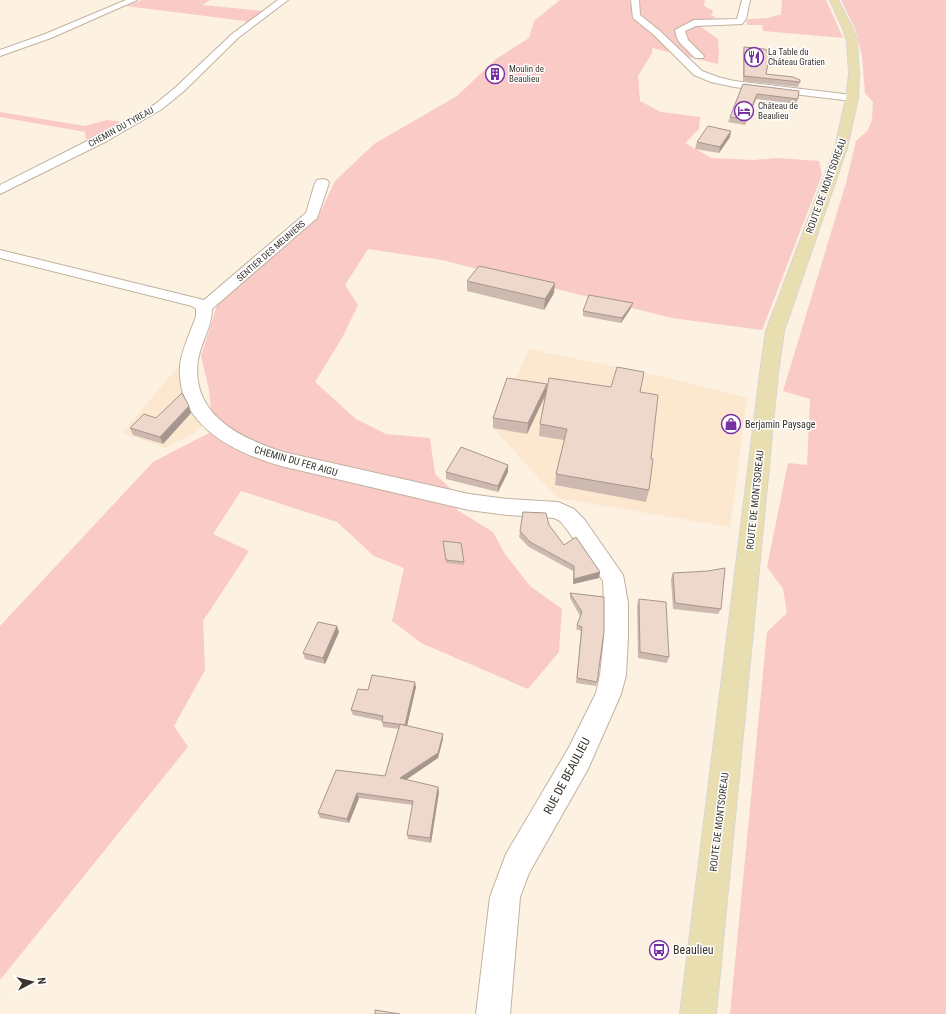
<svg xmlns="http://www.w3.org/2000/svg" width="946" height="1014" viewBox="0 0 946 1014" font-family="'Roboto Condensed',sans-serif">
  <rect width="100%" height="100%" fill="#fdf1e2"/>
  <path fill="#fce7cf" d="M529,349L664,377L747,398L730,527L557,498L493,428Z
    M181,363L183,400L192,413L203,425L195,433L166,448L122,433Z"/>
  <path fill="#facac6" d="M142,0H210L202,5L265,11L247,23L245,21L126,6Z
    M560,0H629L635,13L639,0H705L704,6L712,10L713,13L710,15L716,17L708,20L694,22L718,39L719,53L718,64L652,48V53L638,76L640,101L661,112L700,117L699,129L685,143L711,158L753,160L777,158L819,161L822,175L762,330L672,318L442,260L368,249L345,285L358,305L342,338L315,382L356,419L386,434L430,438L435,474L455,493L457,510L493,532L505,554L530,586L562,609L559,652L528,689L421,643L392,621L404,568L374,556L337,522L241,491L213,534L249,551L203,621L205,670L174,726L188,747L0,980V626L153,462L213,431L209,390L201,356L218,302L318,217L335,181L374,144L457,96L496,59L529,38L534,21Z
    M782,0H826L843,38L763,31L762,25H747L746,20C753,18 760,19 768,18C773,17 775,15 781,15Z
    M841,0H946V1014H730L767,632L787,613L783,589L767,567L788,463L807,465L810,399L783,391L846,183L856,141L868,130L872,120L873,102L865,93L862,56L855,29Z
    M0,112L85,126L107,120L125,122L94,138L86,139L85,132L0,117Z"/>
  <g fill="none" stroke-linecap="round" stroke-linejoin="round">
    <defs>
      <path id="minor" d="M126,0H137L51,38L0,56V50L45,34Z
        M278,0H288L238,38L184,91L162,109L107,141L0,194V185L99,135L154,105L176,87L232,34Z
        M631,0H639L640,15L660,31L702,71L718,77L734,81L852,95L857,98L852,101L734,87L711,82L694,75L654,35L633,18Z
        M742,0H750L746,19L742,24L696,26L685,31L688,40L704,56L703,58H695L680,43L677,38L675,30L694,20L737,19Z
        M322,179L327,180L329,183L317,218L212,309C212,327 201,342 198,360C190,414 240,438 283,452L469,494L507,499L558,502L574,509L584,519L623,575L628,603V637L626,675L621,694L588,769L529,873L520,897L510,1014H476L490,897L506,854L568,749L596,693L600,675L604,637V603L603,581L568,531L560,521L554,518L507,515L469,510L281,466C233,452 176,425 180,365C182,348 191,332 196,316V309L192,306L0,258V250L204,300L306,213L315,183L317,180Z"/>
      <path id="major" d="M830,0H838L853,29L857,42L859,74L858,98L847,148L784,331L778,373L716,1014H680L760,373L766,331L835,148L846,98L849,74L847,42L843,29Z"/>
    </defs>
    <use href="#minor" stroke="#c1b2a0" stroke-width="2"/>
    <use href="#major" stroke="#d7d6d5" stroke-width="2"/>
    <use href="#minor" fill="#fff" fill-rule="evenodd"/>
    <use href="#major" fill="#e9deaf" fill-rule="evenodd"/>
  </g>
  <path fill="#cdb9af" d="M744,47L766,74L800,82L798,87L743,81V52Z
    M743,84L798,99L796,104L756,99L745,125L728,122L730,117Z
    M731,131L730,137L719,153L695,149L697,142Z
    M467,281L554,293L544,310L467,291Z
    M631,308L621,323L583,316V311Z
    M546,391L640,392L651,459L649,490L646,502L555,485L556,474L564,440L539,436L540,424L545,395L527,434L493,428V418Z
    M189,406L191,413L163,444L133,435L130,428L156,418Z
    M508,465V472L498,492L446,479V472Z
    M520,531L564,545L600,572L599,578L573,584V571L529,547L519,537Z
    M443,541L464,562V565L446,563Z
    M673,573L721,609L718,614L673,609L671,579Z
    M570,593L604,597L597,682L596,686L576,683L581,631L576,629L577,625L580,616L570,598Z
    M639,599L669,657L667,663L638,658L637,606Z
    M337,626L339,632L325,664L305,659L303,653Z
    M416,687L407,726L443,739L438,758L406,780L439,792L431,843L408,839L407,835L413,805L359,798L349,823L320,818L318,813L385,776L399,729L383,727L382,721L353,715L351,710L368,690Z"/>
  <path fill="#a7968e" d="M757,94L756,99L745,125L747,119Z
    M731,131L730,137L719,153L720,147Z
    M555,283L554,293L544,310L545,299Z
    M633,303L631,308L621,323L622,318Z
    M547,384L546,394L527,434L528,423Z
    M189,406L191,413L163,444L160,437Z
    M508,465V472L498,492V486Z
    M600,572L599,578L573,584L574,579Z
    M337,626L339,632L325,664L323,658Z
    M415,682L416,687L406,730L405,725Z
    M443,734V739L438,758L401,783L400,778Z
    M438,787L439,792L431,843L430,838Z
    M357,793L359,798L349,823L347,819Z"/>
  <path fill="#eed7cb" stroke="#a7968e" d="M744,47L764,49L767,50V53L770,54L766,74L793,77L800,80V82L744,76Z
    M743,84L799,91L798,99L757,94L747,119L730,117Z
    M708,126L731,131L720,147L697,142Z
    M479,266L555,283L545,299L467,281Z
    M589,295L633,303L622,318L583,311Z
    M617,367L644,372L640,392L658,395L651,459H653L649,490L556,474L567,429L540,424L549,378L611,387Z
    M507,378L547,384L528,423L493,418Z
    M182,393L189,406L160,437L130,428L144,414L156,418Z
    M461,447L508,465L498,486L446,472Z
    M523,512L546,513L549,525L564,545L576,537L600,572L574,579V566L530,542L520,531Z
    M443,541L461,543L464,562L446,560Z
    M725,568L721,609L675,603L673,573L708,571Z
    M570,593L604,597V632L597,682L577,678L582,627L577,625L582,612Z
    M639,599L666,602L669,657L640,652Z
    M318,622L337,626L323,658L303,653Z
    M372,675L415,682L405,725L382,722L383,716L351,710L358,689L368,690Z
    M400,724L443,734L438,753L400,778L438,787L430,838L407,835L413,801L357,793L347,819L318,813L336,770L385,776Z
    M375,1010L400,1014H375Z"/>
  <defs>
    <symbol id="restaurant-ring" viewBox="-11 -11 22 22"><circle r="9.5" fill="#fff" stroke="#7831a4" stroke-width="1.5"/><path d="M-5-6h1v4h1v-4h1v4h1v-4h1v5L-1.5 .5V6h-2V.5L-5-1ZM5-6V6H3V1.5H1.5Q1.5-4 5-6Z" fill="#7831a4"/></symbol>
    <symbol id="building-ring" viewBox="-11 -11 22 22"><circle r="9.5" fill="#fff" stroke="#7831a4" stroke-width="1.5"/><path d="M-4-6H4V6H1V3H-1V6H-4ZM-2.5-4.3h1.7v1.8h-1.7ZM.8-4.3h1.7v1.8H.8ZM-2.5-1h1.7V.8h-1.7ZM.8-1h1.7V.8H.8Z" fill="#7831a4"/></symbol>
    <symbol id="hotel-ring" viewBox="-11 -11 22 22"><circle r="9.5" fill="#fff" stroke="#7831a4" stroke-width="1.5"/><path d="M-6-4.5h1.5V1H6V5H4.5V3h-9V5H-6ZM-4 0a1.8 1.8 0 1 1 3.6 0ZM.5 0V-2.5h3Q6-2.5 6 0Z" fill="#7831a4"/></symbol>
    <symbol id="shop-ring" viewBox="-11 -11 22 22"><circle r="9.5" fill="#fff" stroke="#7831a4" stroke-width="1.5"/><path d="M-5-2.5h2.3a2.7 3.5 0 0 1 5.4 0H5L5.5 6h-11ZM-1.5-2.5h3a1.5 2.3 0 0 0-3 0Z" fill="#7831a4"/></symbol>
    <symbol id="bus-ring" viewBox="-11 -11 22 22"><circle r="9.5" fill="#fff" stroke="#7831a4" stroke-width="1.5"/><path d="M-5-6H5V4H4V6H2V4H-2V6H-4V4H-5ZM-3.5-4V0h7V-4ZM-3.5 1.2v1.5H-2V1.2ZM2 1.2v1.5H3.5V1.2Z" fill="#7831a4"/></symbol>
  </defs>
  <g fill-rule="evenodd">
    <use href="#restaurant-ring" x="743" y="46" width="22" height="22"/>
    <use href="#building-ring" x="484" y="63" width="22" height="22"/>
    <use href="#hotel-ring" x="733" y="100" width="22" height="22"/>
    <use href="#shop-ring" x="720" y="413" width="22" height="22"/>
    <use href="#bus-ring" x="648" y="939" width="22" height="22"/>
  </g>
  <g text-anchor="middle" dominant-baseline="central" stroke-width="3" stroke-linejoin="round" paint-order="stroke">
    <g font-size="9" fill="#39332c" stroke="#fff" text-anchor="start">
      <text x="768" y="52">La Table du<tspan x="768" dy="10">Château Gratien</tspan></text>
      <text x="509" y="69">Moulin de<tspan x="509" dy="10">Beaulieu</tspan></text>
      <text x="758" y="106">Château de<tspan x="758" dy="10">Beaulieu</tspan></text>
    </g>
    <g font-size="9" fill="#39332c" stroke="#fff">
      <text transform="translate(121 127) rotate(-29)">CHEMIN DU TYREAU</text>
      <text transform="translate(271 251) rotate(-41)">SENTIER DES MEUNIERS</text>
    </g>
    <g font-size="10" fill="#39332c" stroke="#fff">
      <text transform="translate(826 186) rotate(-70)">ROUTE DE MONTSOREAU</text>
      <text transform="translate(296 461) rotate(16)">CHEMIN DU FER AIGU</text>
      <text transform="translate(755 500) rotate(-84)">ROUTE DE MONTSOREAU</text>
      <text transform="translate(719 822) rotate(-83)">ROUTE DE MONTSOREAU</text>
    </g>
    <g font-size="10" fill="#39332c" stroke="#fff" text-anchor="start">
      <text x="745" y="424">Berjamin Paysage</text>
    </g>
    <g font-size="12" fill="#39332c" stroke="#fff">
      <text transform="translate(567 776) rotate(-62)">RUE DE BEAULIEU</text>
    </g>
    <g font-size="12" fill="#39332c" stroke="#fff" text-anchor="start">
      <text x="673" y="950">Beaulieu</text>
    </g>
  </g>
  <g transform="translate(32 982) rotate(83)" stroke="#ffffff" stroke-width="3" paint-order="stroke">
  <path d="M0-3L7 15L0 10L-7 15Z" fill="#39332c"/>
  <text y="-6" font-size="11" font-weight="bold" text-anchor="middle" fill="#39332c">N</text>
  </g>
</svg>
